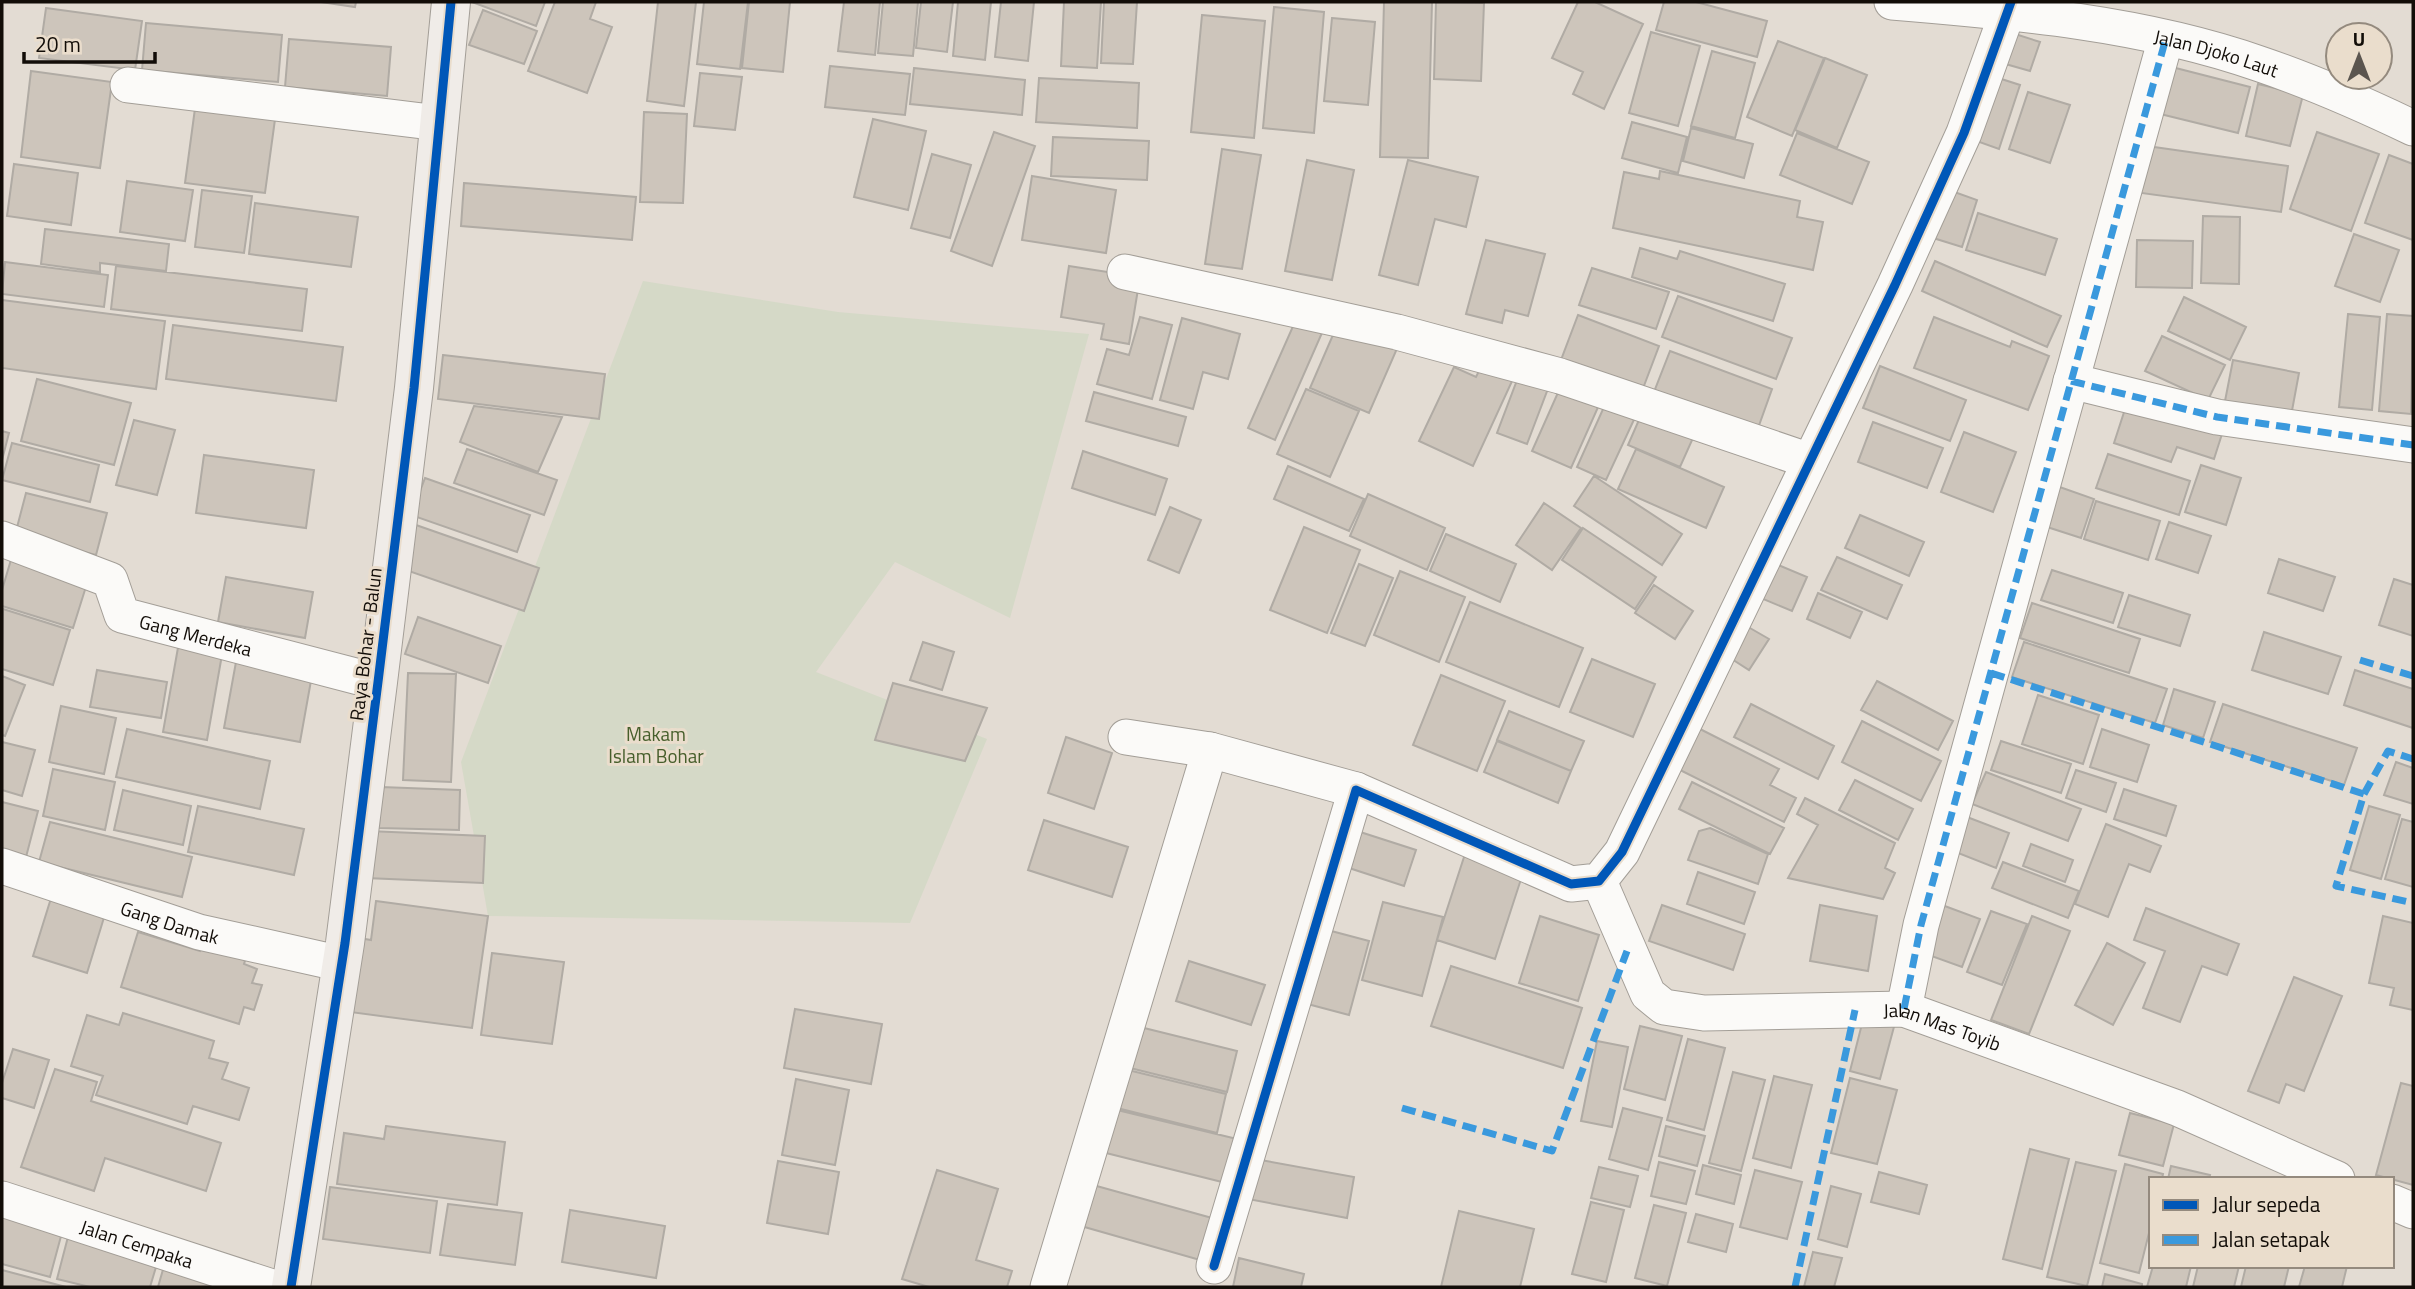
<svg xmlns="http://www.w3.org/2000/svg" width="2415" height="1289" viewBox="0 0 2415 1289" font-family="'Titillium Web',sans-serif">
  <rect width="100%" height="100%" fill="#e3dcd3"/>
  <path fill="#d5d9c7" d="M643,281L838,312L1089,334L1010,618L895,562L816,672L987,739L910,923L488,916L461,762Z"/>
  <path fill="#cdc5bb" stroke="#b0aba4" stroke-width="2" d="M321,2H356L355,7Z
    M472,2H545L536,26Z
    M555,2H596L590,19L612,27L587,93L528,71Z
    M658,2H696L684,106L647,101Z
    M704,2H748L740,69L697,64Z
    M749,2H790L783,72L742,68Z
    M844,2H880L875,55L838,51Z
    M883,2H918L913,56L878,53Z
    M921,2H953L947,52L916,48Z
    M958,2H991L985,60L953,56Z
    M1001,2H1034L1028,61L995,57Z
    M1064,2H1101L1097,68L1061,66Z
    M1104,2H1137L1133,64L1101,63Z
    M1384,2H1432L1428,158L1380,157Z
    M1436,2L1484,3L1481,81L1434,79Z
    M1578,2H1595L1643,24L1604,109L1573,94L1583,72L1552,58Z
    M1664,2H1696L1767,21L1757,57L1656,30Z
    M1274,7L1324,12L1314,133L1263,128Z
    M46,8L142,21L135,70L39,58Z
    M483,10L537,31L524,64L469,45Z
    M1202,15L1265,21L1254,138L1191,132Z
    M1332,18L1375,22L1368,105L1324,101Z
    M146,23L282,35L278,82L142,70Z
    M1651,32L1700,46L1678,126L1629,113Z
    M2012,33L2040,42L2030,71L2002,63Z
    M289,39L391,47L387,96L285,87Z
    M1778,41L1824,58L1792,136L1747,117Z
    M1712,51L1755,63L1735,138L1691,126Z
    M1825,58L1867,75L1837,148L1795,130Z
    M2164,65L2250,87L2238,133L2152,112Z
    M830,66L910,74L905,115L825,107Z
    M914,68L1025,80L1022,115L910,104Z
    M31,71L112,82L100,168L21,157Z
    M700,73L742,77L735,130L694,126Z
    M1989,75L2020,85L1999,149L1968,138Z
    M1039,78L1139,83L1137,128L1036,122Z
    M2258,84L2303,95L2290,146L2246,136Z
    M2028,92L2070,105L2050,163L2009,149Z
    M196,101L276,112L265,193L185,183Z
    M644,112L687,114L683,203L640,202Z
    M873,119L926,131L908,210L854,197Z
    M1632,122L1687,137L1678,173L1622,158Z
    M1691,128L1753,144L1744,178L1683,161Z
    M994,132L1035,146L992,266L951,251Z
    M2317,132L2379,154L2351,231L2290,209Z
    M1797,133L1869,162L1852,204L1780,175Z
    M1053,137L1149,141L1147,180L1051,176Z
    M2140,145L2288,166L2281,212L2134,192Z
    M1222,149L1261,155L1242,269L1205,264Z
    M932,154L971,165L950,238L911,228Z
    M2389,155L2413,164V240L2365,223Z
    M1307,160L1354,170L1332,280L1285,271Z
    M1408,160L1478,177L1466,227L1435,219L1418,285L1379,275Z
    M14,164L78,173L71,225L7,216Z
    M1660,171L1800,201L1797,217L1823,222L1813,270L1613,228L1624,172L1659,179Z
    M1032,176L1116,190L1106,253L1022,240Z
    M127,181L193,190L185,241L120,232Z
    M464,183L636,197L632,240L461,226Z
    M1946,189L1977,200L1962,247L1930,237Z
    M202,190L252,196L244,253L195,247Z
    M255,203L358,217L351,267L249,254Z
    M1978,213L2057,239L2045,275L1966,250Z
    M2203,216L2240,217L2239,284L2201,283Z
    M45,229L169,244L166,271L100,263V272L41,264Z
    M2354,234L2399,250L2380,302L2335,286Z
    M1486,240L1545,254L1528,316L1505,310L1502,323L1466,314Z
    M2137,240L2193,241L2192,288L2136,287Z
    M1640,248L1677,259L1680,251L1785,284L1773,321L1632,277Z
    M1935,261L2061,316L2047,347L1922,291Z
    M5,262L108,275L104,307L2,294Z
    M116,266L307,289L302,331L111,309Z
    M1069,266L1140,277L1129,344L1101,339L1104,324L1061,317Z
    M1592,268L1669,292L1656,329L1579,305Z
    M1678,296L1792,338L1776,379L1662,337Z
    M2184,297L2246,327L2230,360L2168,331Z
    M2,300L165,321L156,389L2,368Z
    M2348,314L2380,317L2372,410L2339,407Z
    M2387,314L2413,316L2411,414L2379,411Z
    M1298,315L1325,326L1275,440L1248,428Z
    M1578,315L1659,346L1642,391L1561,360Z
    M1140,317L1172,325L1152,399L1097,384L1107,349L1129,355Z
    M1934,317L2010,347L2012,341L2049,356L2028,410L1914,368Z
    M1182,318L1240,334L1228,379L1203,372L1193,409L1160,400Z
    M173,325L343,347L336,401L166,379Z
    M1336,328L1399,344L1369,413L1310,388Z
    M2162,336L2225,365L2208,400L2145,371Z
    M1670,351L1772,389L1757,431L1654,392Z
    M443,355L605,374L599,419L438,399Z
    M2233,360L2299,373L2291,416L2225,401Z
    M1482,365L1513,379L1473,466L1419,441L1454,367L1476,377Z
    M1880,366L1966,400L1950,441L1863,408Z
    M1522,367L1552,378L1527,444L1497,433Z
    M37,379L131,403L114,465L21,441Z
    M1564,379L1603,396L1571,468L1532,451Z
    M1306,389L1359,411L1330,477L1277,454Z
    M1094,392L1186,417L1178,446L1086,421Z
    M1608,398L1638,411L1606,480L1577,467Z
    M2127,403L2222,434L2214,459L2177,447L2171,462L2114,443Z
    M474,406L562,417L538,472L460,442Z
    M1645,406L1697,429L1680,467L1628,445Z
    M134,420L175,430L157,495L116,485Z
    M1873,422L1943,448L1927,488L1858,462Z
    M2,431L9,433L2,460Z
    M1964,432L2016,452L1993,512L1941,492Z
    M12,443L99,465L90,502L2,480Z
    M467,449L557,480L544,515L454,483Z
    M1636,449L1724,487L1706,528L1618,489Z
    M1083,451L1167,479L1155,515L1072,488Z
    M2108,454L2190,481L2179,515L2096,488Z
    M204,455L314,470L306,528L196,513Z
    M2201,465L2241,478L2226,525L2185,512Z
    M1288,466L1364,499L1349,531L1274,499Z
    M1594,476L1682,534L1662,565L1574,506Z
    M425,478L530,515L517,552L411,515Z
    M2054,485L2094,499L2081,538L2041,525Z
    M26,493L107,513L96,555L15,535Z
    M1368,494L1445,528L1427,570L1350,536Z
    M2096,501L2160,521L2148,560L2084,539Z
    M1544,503L1581,528L1552,570L1516,545Z
    M1170,507L1201,520L1179,573L1148,560Z
    M1860,515L1924,542L1909,576L1845,548Z
    M2169,522L2211,536L2198,573L2156,559Z
    M416,525L539,568L524,611L400,568Z
    M1304,527L1360,550L1327,633L1270,610Z
    M1583,528L1656,577L1635,609L1562,560Z
    M1446,534L1516,564L1500,602L1430,571Z
    M13,553L89,577L73,628L2,606V590Z
    M1837,557L1902,585L1887,619L1821,590Z
    M2279,559L2335,577L2323,611L2268,593Z
    M1771,562L1807,577L1792,611L1756,596Z
    M1359,564L1393,578L1365,646L1331,633Z
    M2052,570L2123,593L2113,623L2041,600Z
    M1400,571L1465,597L1439,662L1374,635Z
    M226,577L313,592L305,638L218,622Z
    M2394,579L2413,585V636L2379,625Z
    M1654,585L1693,611L1675,639L1635,613Z
    M1818,593L1862,612L1850,638L1807,619Z
    M2129,595L2190,615L2180,646L2118,627Z
    M1470,602L1583,648L1559,707L1446,662Z
    M2032,603L2140,639L2129,673L2020,638Z
    M3,609L70,630L53,685L2,669Z
    M418,617L501,646L488,683L405,654Z
    M1743,624L1769,639L1749,670L1724,654Z
    M2264,632L2341,657L2328,694L2252,670Z
    M179,642L223,649L207,740L163,732Z
    M923,642L954,652L942,690L910,680Z
    M2024,642L2167,689L2155,723L2012,677Z
    M1592,659L1655,684L1633,737L1570,712Z
    M236,662L312,675L300,742L224,728Z
    M97,670L167,682L161,718L90,707Z
    M2355,670L2413,689V728L2344,705Z
    M408,673L456,674L451,782L403,780Z
    M1441,675L1505,701L1477,771L1413,745Z
    M2,676L25,685L5,736L2,735Z
    M1877,681L1953,721L1938,750L1861,710Z
    M893,683L987,708L965,761L875,740Z
    M2174,689L2215,702L2203,738L2163,725Z
    M2038,695L2099,715L2083,764L2022,744Z
    M1751,704L1834,746L1818,779L1734,737Z
    M2223,704L2357,748L2344,785L2210,742Z
    M61,706L116,718L104,774L49,762Z
    M1509,711L1584,741L1571,771L1497,740Z
    M1862,721L1941,761L1921,801L1842,762Z
    M1698,728L1779,769L1770,785L1796,798L1784,822L1678,769Z
    M127,729L270,761L260,809L116,777Z
    M2102,729L2149,745L2137,782L2090,767Z
    M1066,737L1112,753L1094,809L1048,793Z
    M1497,741L1571,771L1558,803L1484,772Z
    M2001,741L2071,764L2061,793L1991,770Z
    M2,742L35,750L22,796L2,790Z
    M2396,762L2413,768V804L2384,795Z
    M53,769L115,782L105,830L43,816Z
    M2076,770L2116,783L2106,812L2066,798Z
    M1986,772L2081,809L2068,841L1972,804Z
    M1855,780L1913,809L1898,840L1839,810Z
    M1692,782L1784,828L1770,854L1679,809Z
    M381,787L460,790L459,830L379,828Z
    M2124,789L2176,806L2166,836L2114,819Z
    M123,790L191,806L183,845L114,830Z
    M1805,798L1895,843L1885,868L1895,873L1883,899L1788,878L1818,825L1797,814Z
    M2,802L38,811L26,857L2,852Z
    M198,806L304,829L294,875L188,852Z
    M2369,806L2400,815L2381,879L2350,870Z
    M1967,817L2009,833L1996,868L1953,851Z
    M2402,819L2413,822V887L2385,879Z
    M1044,820L1128,847L1112,897L1028,870Z
    M50,822L192,857L182,897L39,862Z
    M2106,824L2161,846L2150,872L2129,864L2108,917L2075,904Z
    M1710,828L1768,854L1758,884L1688,860L1699,831Z
    M1354,830L1416,850L1404,886L1343,866Z
    M368,831L485,836L483,883L366,878Z
    M2031,844L2073,860L2065,882L2023,866Z
    M1465,854L1523,873L1495,959L1437,940Z
    M2003,862L2079,891L2068,918L1992,888Z
    M1698,872L1755,892L1744,924L1687,904Z
    M52,895L106,911L87,973L33,956Z
    M376,901L488,916L472,1028L350,1012L359,938L371,940Z
    M1383,902L1443,917L1422,996L1362,980Z
    M1662,905L1745,934L1733,970L1649,941Z
    M1820,905L1877,916L1868,971L1810,961Z
    M1942,905L1980,919L1962,967L1923,953Z
    M2146,908L2239,944L2227,975L2202,966L2180,1022L2143,1008L2165,951L2134,940Z
    M1991,911L2027,924L2002,985L1967,972Z
    M1540,916L1599,935L1578,1001L1519,983Z
    M2032,916L2070,931L2029,1034L1991,1020Z
    M2383,916L2413,923V1010L2390,1005L2394,988L2369,983Z
    M1320,928L1369,941L1349,1015L1300,1002Z
    M138,932L200,951L204,938L248,951L244,964L257,969L252,983L262,985L254,1010L244,1007L239,1024L121,987Z
    M2107,943L2145,963L2113,1025L2075,1005Z
    M492,953L564,962L552,1044L481,1035Z
    M1189,961L1265,985L1251,1025L1176,1001Z
    M1451,966L1582,1008L1563,1068L1431,1026Z
    M2294,977L2342,996L2304,1091L2286,1084L2279,1103L2248,1091Z
    M795,1009L882,1024L871,1084L784,1068Z
    M123,1013L214,1041L209,1058L228,1063L222,1079L249,1088L239,1120L193,1106L187,1124L96,1095L103,1076L71,1066L87,1015L119,1025Z
    M1864,1016L1895,1023L1880,1079L1850,1071Z
    M1136,1026L1237,1051L1227,1092L1126,1067Z
    M1640,1026L1682,1036L1665,1100L1624,1089Z
    M1688,1039L1725,1048L1704,1130L1667,1120Z
    M1597,1041L1628,1047L1612,1127L1581,1121Z
    M13,1049L49,1060L34,1108L2,1098V1083Z
    M55,1069L97,1082L91,1101L221,1143L206,1191L105,1158L94,1191L21,1167Z
    M1128,1070L1226,1094L1217,1133L1117,1108Z
    M1733,1072L1765,1080L1741,1171L1709,1163Z
    M1774,1076L1812,1085L1791,1168L1753,1158Z
    M1850,1078L1897,1090L1877,1164L1831,1153Z
    M796,1079L849,1090L835,1165L782,1155Z
    M2401,1083L2413,1086V1185L2376,1175Z
    M1623,1108L1662,1118L1648,1170L1609,1159Z
    M1113,1109L1237,1139L1226,1183L1102,1152Z
    M2130,1113L2174,1124L2163,1166L2119,1155Z
    M386,1126L505,1142L497,1205L337,1184L344,1133L384,1139Z
    M1666,1126L1705,1136L1697,1166L1659,1156Z
    M2030,1149L2069,1159L2042,1269L2003,1259Z
    M1255,1159L1354,1177L1347,1218L1248,1199Z
    M778,1161L839,1172L828,1234L767,1223Z
    M1659,1162L1695,1171L1686,1204L1651,1196Z
    M2076,1162L2116,1171L2087,1286L2047,1277Z
    M2125,1164L2163,1174L2162,1179H2151V1225L2139,1273L2100,1263Z
    M1703,1165L1741,1175L1734,1204L1696,1194Z
    M2171,1166L2210,1175L2209,1179H2168Z
    M1599,1167L1638,1176L1630,1207L1591,1198Z
    M937,1170L998,1189L976,1260L1012,1271L1007,1287H929L902,1279Z
    M1755,1170L1802,1182L1787,1239L1740,1227Z
    M1879,1172L1927,1185L1919,1214L1871,1202Z
    M1093,1185L1212,1218L1200,1260L1081,1226Z
    M1831,1186L1861,1194L1847,1247L1818,1239Z
    M330,1187L437,1201L430,1253L323,1239Z
    M1591,1202L1624,1210L1606,1282L1572,1274Z
    M448,1204L522,1213L515,1265L440,1255Z
    M1654,1205L1686,1213L1667,1286L1635,1278Z
    M2,1208L64,1225L50,1277L2,1264Z
    M570,1210L665,1226L656,1278L562,1262Z
    M1459,1211L1534,1229L1520,1287H1441Z
    M1696,1214L1733,1224L1726,1252L1688,1242Z
    M69,1233L159,1257L150,1287H90L57,1279Z
    M1813,1252L1842,1258L1834,1287H1804Z
    M1239,1258L1304,1274L1301,1287H1233Z
    M166,1259L225,1287H158Z
    M2153,1266H2191L2186,1287H2147Z
    M2198,1266H2239L2234,1287H2193Z
    M2246,1266H2289L2284,1287H2241Z
    M2305,1266H2347L2342,1287H2299Z
    M2,1270L66,1287H2Z
    M2105,1274L2142,1284V1287H2102Z"/>
  <g fill="none" stroke-linecap="round" stroke-linejoin="round">
    <defs>
      <g id="street">
        <path id="s1" d="M1892,2C2015,12 2143,23 2260,64C2313,82 2363,104 2413,128"/>
        <path d="M128,85L439,123"/>
        <path d="M1125,272L1397,332L1560,376L1810,461"/>
        <path d="M2071,381L2217,417L2413,445"/>
        <path id="s2" d="M2,539L110,580L122,615L378,682"/>
        <path d="M1126,737L1210,750L1356,790"/>
        <path id="s3" d="M2,866L199,932L342,964"/>
        <path id="s4" d="M1599,881L1648,994L1664,1007L1704,1013L1904,1009L2177,1108L2337,1179"/>
        <path d="M1904,1009L1921,925L2166,38"/>
        <path id="s5" d="M2,1199L272,1287"/>
        <path d="M2392,1202L2413,1211"/>
        <path d="M1214,1266L1356,790L1571,884L1599,881L1622,852L1895,285L1964,133L2011,2"/>
        <path d="M1048,1287L1210,750"/>
      </g>
      <path id="secondary" d="M291,1287L345,943L378,682L414,388L451,2"/>
    </defs>
    <use href="#street" stroke="#a39e97" stroke-width="37"/>
    <use href="#secondary" stroke="#a39e97" stroke-width="40"/>
    <use href="#street" stroke="#fbfaf8" stroke-width="35"/>
    <use href="#secondary" stroke="#f0ece8" stroke-width="38"/>
    <path stroke="#3a99dd" stroke-width="7" stroke-dasharray="14 7" stroke-linecap="butt" d="M2071,381L2217,417L2413,445
      M2360,660L2413,676
      M1991,673L2364,794L2336,886L2413,903
      M2364,794L2388,751L2413,759
      M1904,1009L1921,925L2166,38
      M1402,1108L1552,1151L1627,951
      M1795,1287L1855,1010"/>
    <defs>
      <path id="cycleway" d="M1214,1266L1356,790L1571,884L1599,881L1622,852L1895,285L1964,133L2011,2
        M291,1287L345,943L378,682L414,388L451,2"/>
    </defs>
    <use href="#cycleway" stroke="#eaddcc" stroke-width="13"/>
    <use href="#cycleway" stroke="#0057b8" stroke-width="9"/>
  </g>
  <g text-anchor="middle" dominant-baseline="central" stroke-width="6" stroke-linejoin="round" paint-order="stroke">
    <g font-size="19" fill="#120d08" stroke="#eaddcc">
      <text stroke="none"><textPath href="#s1" startOffset="329">Jalan Djoko Laut</textPath></text>
      <text stroke="none"><textPath href="#s2" startOffset="229">Gang Merdeka</textPath></text>
      <text transform="translate(365 644) rotate(-83)">Raya Bohar - Balun</text>
      <text stroke="none"><textPath href="#s3" startOffset="177">Gang Damak</textPath></text>
      <text stroke="none"><textPath href="#s4" startOffset="425">Jalan Mas Toyib</textPath></text>
      <text stroke="none"><textPath href="#s5" startOffset="142">Jalan Cempaka</textPath></text>
    </g>
    <g font-size="19" fill="#465e2b" stroke="#eaddcc">
      <text x="656" y="733">Makam<tspan x="656" dy="22">Islam Bohar</tspan></text>
    </g>
  </g>
  <rect width="2415" height="1289" fill="none" stroke="#120d08" stroke-width="7"/>
  <rect x="2149" y="1177" width="245" height="91" fill="#eaddcc" stroke="#948a7e" stroke-width="2"/>
  <rect x="2163" y="1200" width="35" height="10" fill="#0057b8" stroke="#948a7e" stroke-width="2"/>
  <text x="2212" y="1212" font-size="21" fill="#120d08">Jalur sepeda</text>
  <rect x="2163" y="1235" width="35" height="10" fill="#3a99dd" stroke="#948a7e" stroke-width="2"/>
  <text x="2212" y="1247" font-size="21" fill="#120d08">Jalan setapak</text>
  <g transform="translate(2359 56)"><circle r="33" fill="#eaddcc" stroke="#948a7e" stroke-width="2"/>
  <path d="M0-5L12 26L0 18L-12 26Z" fill="#5b554f"/>
  <text y="-10" font-size="19" font-weight="bold" text-anchor="middle" fill="#120d08">U</text>
  </g>
  <path d="M24 52v10h131v-10" fill="none" stroke="#120d08" stroke-width="3.5"/>
  <text x="35" y="52" font-size="21" fill="#120d08" stroke="#eaddcc" stroke-width="5" paint-order="stroke">20 m</text>
</svg>
